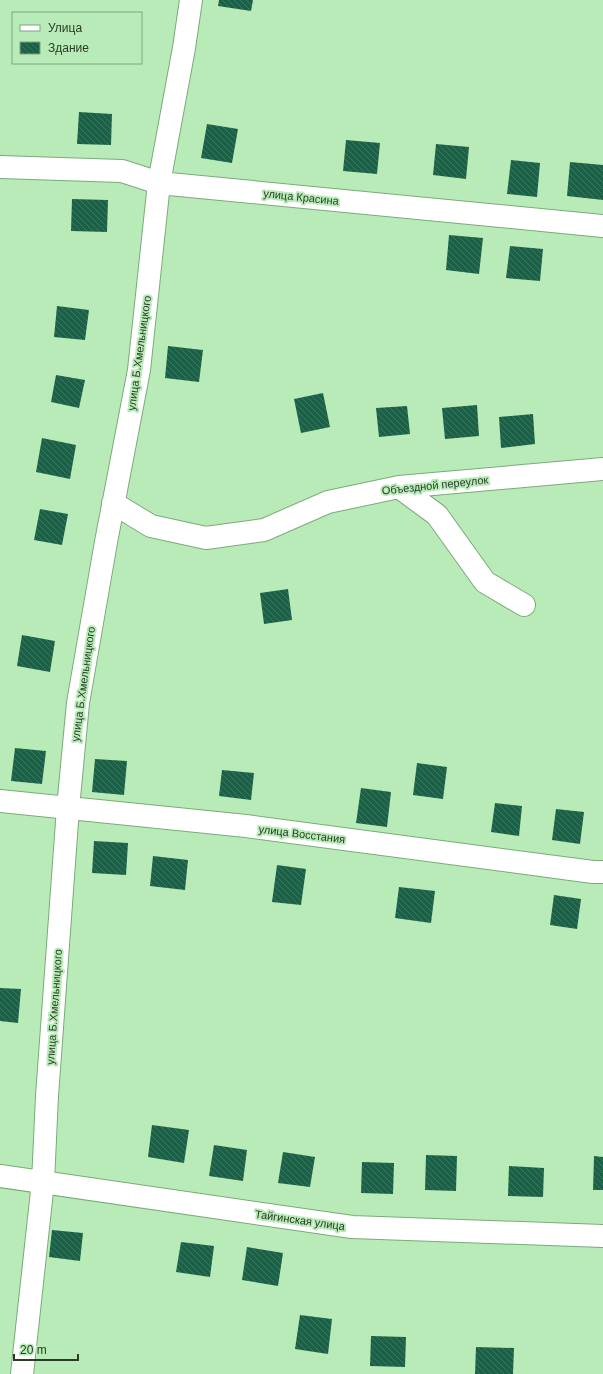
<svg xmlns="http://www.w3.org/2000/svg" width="603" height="1374" viewBox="0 0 603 1374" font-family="Helvetica,sans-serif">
  <defs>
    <pattern id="building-back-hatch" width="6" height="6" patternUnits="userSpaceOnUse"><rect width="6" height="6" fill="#1a6247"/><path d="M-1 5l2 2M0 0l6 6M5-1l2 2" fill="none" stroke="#3b765f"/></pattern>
  </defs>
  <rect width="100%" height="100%" fill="#b9ebb8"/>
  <path fill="url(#building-back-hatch)" d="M219,0H253L251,11L218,6Z
    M79,112L112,114L111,145L77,144Z
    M207,124L238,129L232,163L201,158Z
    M346,140L380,143L377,174L343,171Z
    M436,144L469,147L466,179L433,175Z
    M511,160L540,163L537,197L507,194Z
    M570,162L603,165V200L567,196Z
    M72,199L108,200L107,232L71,231Z
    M449,235L483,238L479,274L446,270Z
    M510,246L543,249L540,281L506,278Z
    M57,306L89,310L85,340L54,337Z
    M168,346L203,350L199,382L165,378Z
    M56,375L85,380L79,408L51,402Z
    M323,393L330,427L301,433L294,399Z
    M477,405L479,436L445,439L442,408Z
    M407,406L410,434L379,437L376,408Z
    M533,414L535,444L501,448L499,417Z
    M42,438L76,445L70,479L36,472Z
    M40,509L68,514L62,545L34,540Z
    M288,589L292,620L264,624L260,593Z
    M22,635L55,641L50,672L17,666Z
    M15,748L46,751L42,784L11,781Z
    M95,759L127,761L124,795L92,792Z
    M417,763L447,767L443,799L413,795Z
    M222,770L254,773L251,800L219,796Z
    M361,788L391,792L387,827L356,823Z
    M495,803L522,806L519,836L491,832Z
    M556,809L584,812L580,844L552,840Z
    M94,841L128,843L126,875L92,873Z
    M153,856L188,860L185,890L150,886Z
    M277,865L306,869L301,905L272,902Z
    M399,887L435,891L431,923L395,918Z
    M554,895L581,899L577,929L550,925Z
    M0,988L21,989L18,1023L0,1021Z
    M152,1125L189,1130L184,1163L148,1157Z
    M214,1145L247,1150L243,1181L209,1176Z
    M283,1152L315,1157L310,1187L278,1183Z
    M426,1155L457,1156L456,1191L425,1190Z
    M594,1156L603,1157V1190H593Z
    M362,1162L394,1163L393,1194L361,1193Z
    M509,1166L544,1168L543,1197L508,1196Z
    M52,1230L83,1233L80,1261L49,1257Z
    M181,1242L214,1246L210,1277L176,1272Z
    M247,1247L283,1253L278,1286L242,1280Z
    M300,1315L332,1319L328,1354L295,1349Z
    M371,1336L406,1337L405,1367L370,1366Z
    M476,1347L514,1348L513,1374H475Z"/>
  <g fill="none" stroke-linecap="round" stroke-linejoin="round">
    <defs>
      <path id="minor" d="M0,167L122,171L159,183L603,226
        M399,487L437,515L485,582L524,605
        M113,503L151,526L206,538L264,530L328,502L399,487L603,469
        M0,801L246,826L593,872H603
        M0,1176L352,1227L603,1236
        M22,1374L43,1182L47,1096L68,808L78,703L106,542L139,370L159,183L184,48L191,0"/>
    </defs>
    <use href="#minor" stroke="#7baa7a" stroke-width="24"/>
    <use href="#minor" stroke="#fff" stroke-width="22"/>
  </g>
  <g text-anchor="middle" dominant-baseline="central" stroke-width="4" stroke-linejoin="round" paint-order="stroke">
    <g font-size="11" fill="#293c28" stroke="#b9ebb8">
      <text transform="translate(301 197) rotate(6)">улица Красина</text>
      <text transform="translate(139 353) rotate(-82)">улица Б.Хмельницкого</text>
      <text transform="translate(435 485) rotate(-6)">Объездной переулок</text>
      <text transform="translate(83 684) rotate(-82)">улица Б.Хмельницкого</text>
      <text transform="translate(302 834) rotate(7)">улица Восстания</text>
      <text transform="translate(54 1007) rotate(-86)">улица Б.Хмельницкого</text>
      <text transform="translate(300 1220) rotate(8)">Тайгинская улица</text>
    </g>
  </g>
  <rect x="12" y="12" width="130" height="52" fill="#b9ebb8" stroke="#7fa57e"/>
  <rect x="20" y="25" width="20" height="6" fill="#ffffff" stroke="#7fa57e"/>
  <text x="48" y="32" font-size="12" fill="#293c28">Улица</text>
  <rect x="20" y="42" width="20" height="12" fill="url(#building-back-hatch)" stroke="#7fa57e"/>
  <text x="48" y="52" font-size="12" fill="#293c28">Здание</text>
  <path d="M14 1354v6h64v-6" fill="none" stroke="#293c28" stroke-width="2"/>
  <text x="20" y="1354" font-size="12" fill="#293c28" stroke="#b9ebb8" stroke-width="3" paint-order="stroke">20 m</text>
</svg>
